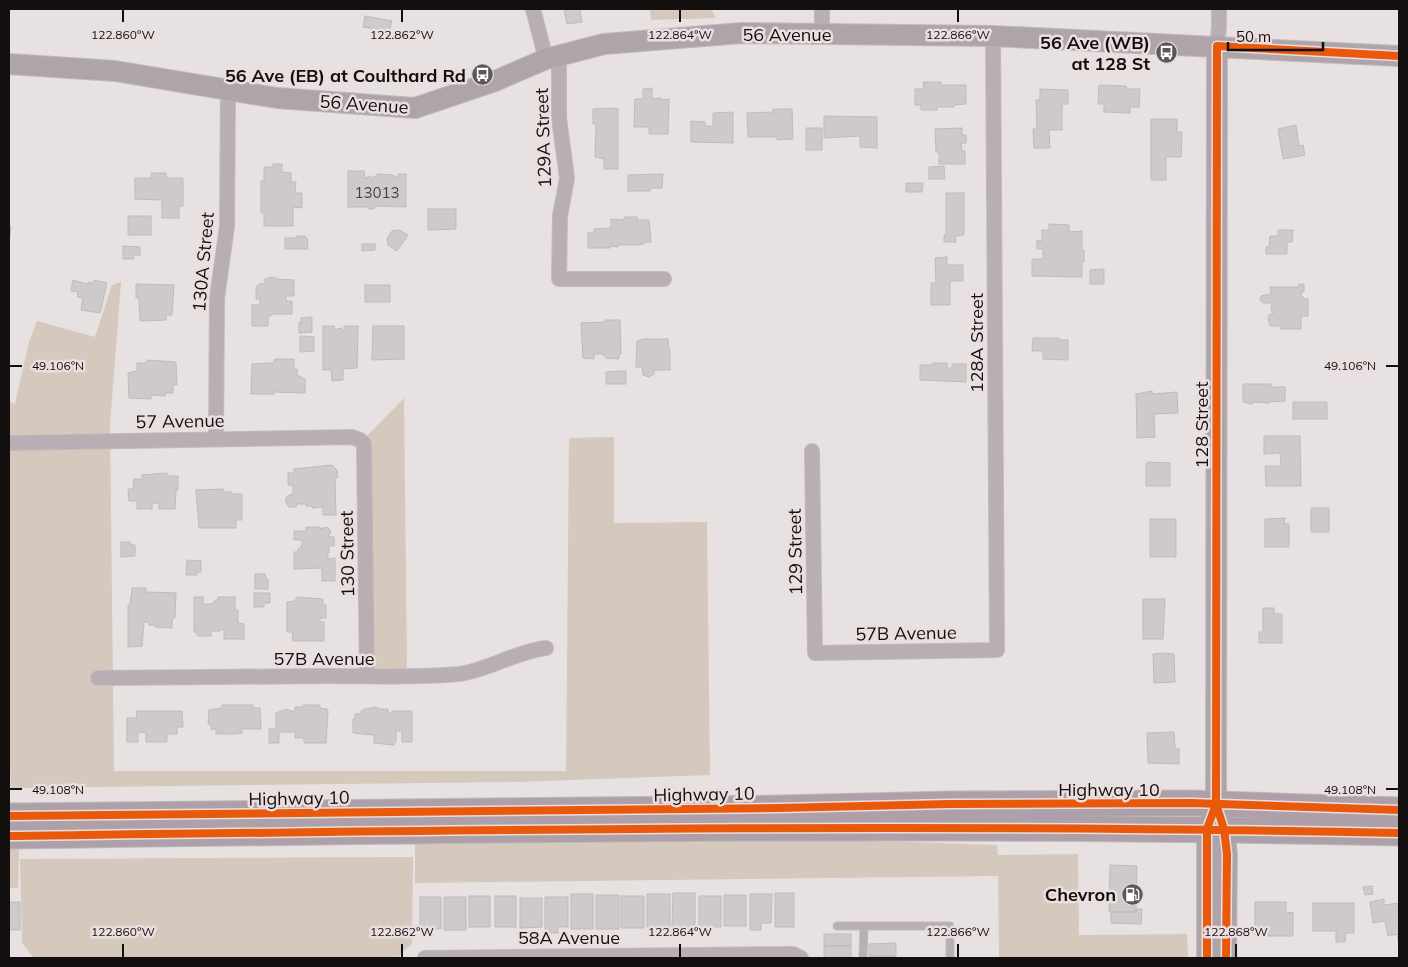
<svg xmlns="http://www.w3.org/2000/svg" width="1408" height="967" viewBox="0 0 1408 967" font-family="Mulish,sans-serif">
  <rect width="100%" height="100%" fill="#e7e1e1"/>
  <path fill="#d5c9bd" d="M650,9H711L716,18L651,20Z
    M121,282L110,425L114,771H566L569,438L614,437V523L707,522L710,775L517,782L11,788L9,748V402L15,404L29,342L37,321L95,337L112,285Z
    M404,398L407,671H370L367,657V436Z
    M785,838L997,845L998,855L1078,854L1079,935L1187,934L1188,958H999L998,876L415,883V841Z
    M9,848H19L18,888H9Z
    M413,857L412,944L404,950L398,958H34L22,943L20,859Z"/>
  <path fill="#cecaca" stroke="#bfbbba" d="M564,9H580L582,22L567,24Z
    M365,16L392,21L389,32L363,27Z
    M923,82H941V85H966V104L954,105V107H937V110H921V105H915V89H924Z
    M1099,85L1126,86L1127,89H1140L1139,107H1130V113L1104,112V104H1098Z
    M652,88V99L661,98V100L669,99L668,134H649V127H634L635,99H643V89Z
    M1040,89L1068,90V104H1062V130H1049L1050,148H1034L1033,129H1037L1036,100H1040Z
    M611,108L618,109V169H604V159L595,157L596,124H593V109Z
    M773,109H792L793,139L777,140V137H748L747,113L773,112Z
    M733,112V143L691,142V121L705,122V126H713V113Z
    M824,116L877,117V148L860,147V136L824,138Z
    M1151,119H1177V132H1182L1181,157H1166V180H1151Z
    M1296,125L1299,146L1303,145L1305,155L1283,159L1278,129Z
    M806,128H822V150H806Z
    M962,128V135H966V143H961L962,151H965V164H939V152H936L935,129Z
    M273,164H282V172L291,173V182H296L295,193H302V208L293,207V226H264V213H261V181H264V167H273Z
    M944,166L945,179H929V167Z
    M348,171H364L365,178H366L370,176L373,178L378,174L393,175L395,177H398V174H406V207L376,206L374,209H369L368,207H348Z
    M151,173H166V178H183V206H179V218H162V200L135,199V178H152Z
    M663,174L662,188H650V191H628V175Z
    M906,183H923L922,192H906Z
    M946,193H964V235L955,236L956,242H944V235H946Z
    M428,209H456V229L428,230Z
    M128,216H151V235H128Z
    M624,217H637L638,220H649L651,242H644V244L636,245H618V247L610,246V248H588V233H594V229L611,228V219L624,220Z
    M1049,224L1069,225V232L1082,231V250H1084V262H1082V277L1032,276V259H1043V249H1037V240L1042,241V230H1049Z
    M9,226H11L9,244Z
    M399,230L408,235L397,251L388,245L387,238L392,231Z
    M1278,230H1293L1292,242H1287V254H1266V247H1269L1270,236H1278Z
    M297,236H305V238H307L308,249H285V238H297Z
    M362,244H375V250L362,251Z
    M123,246L140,247V255H133L134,259H123Z
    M947,257V265H963V281H950V305H931V283H936L935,258Z
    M1104,269V284H1090V270Z
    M273,277L277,279L294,280V296H286V301H292V314H271V316H268V326H252V305H260V299H256V287L259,284L265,283V279Z
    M73,280L87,284L88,282L93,283L94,280L107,283L100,313L81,310L83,298L77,297L78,292L71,291Z
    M136,284L174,285L172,315H166V320L140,321L139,298H136Z
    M1299,284H1304V292H1301V295L1304,299H1308V316H1301V329H1281V326H1270L1268,319L1270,314H1273L1271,309L1272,303H1263L1260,300L1261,296L1271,294L1270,287H1299Z
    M365,285H390V302H365Z
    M312,317V332L299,333V322H301V318Z
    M605,320H620L621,354H619V359L606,358L603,354H594V359L583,358L581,323L606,322Z
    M323,326H334V330L341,328L344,332V326H358L357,368L343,369V380L332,381L331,370H323Z
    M373,326H404V359L372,360Z
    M300,336L314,337V351L300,352Z
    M1033,338H1059V340H1068V360L1043,359V351H1032Z
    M668,339L669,350H670V370H654V374L649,377L643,375L642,367H636L637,341L644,339Z
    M275,359H294V369H297V375L305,379V393L274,392V394H251L252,364L273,363Z
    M147,360L176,362L177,385H173V393H166L165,396L151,395V399L129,398L128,373L137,371V363H147Z
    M933,363H947V368H952V364H966V382L920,380V365H933Z
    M626,371V384H606V372Z
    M1243,384H1271V387H1285V401L1270,402L1269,403L1254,402L1252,404L1243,402Z
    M1152,391L1153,394L1177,392L1178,413L1154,414L1155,437L1137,438L1136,394Z
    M1293,402H1327V419H1293Z
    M1264,436H1300L1301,486H1266L1265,466H1281L1280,453L1264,454Z
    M1148,462L1170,463V486H1146V464Z
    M332,465L337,470L338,477L335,479L336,515H323V507L312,508V506H306V504H297L296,507H289L286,503V498L289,495L293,494V485H288V473H294V469Z
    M167,473L169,476H178V490H176L175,509H159V503H152V509H137V501H129L128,489H133L134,479H142V475Z
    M223,489V492H232V494H242V520H236V528H199L196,490Z
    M1311,508H1329V532H1311Z
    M1285,518L1284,524H1289V547H1265V519Z
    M1150,519H1176V557H1150Z
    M306,527H320V529L327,527L331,531L328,537H334V546H329V553H326V555H328V559L335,558V581H322V568L294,569V552H298V549L302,546V540H294V531H306Z
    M121,542H130L131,545H135V556L121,557Z
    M187,560L201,561V572H197V575H186Z
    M255,574H265L266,579H268V589H255Z
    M132,588H146V592L176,593L175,618H172V628L155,627V625H149L148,622H144L142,646L128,647V605H130Z
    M254,593H270V603H264V607H254Z
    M194,597H203V604H212L215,600H218V597H235V610H238V623L244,624V639H224V630L221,629L220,631H211V636H198L196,632H194Z
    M297,597L323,599V605H326V618H320V622H324V641H293L292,632H287V602L295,601Z
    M1143,599H1165L1163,639H1143Z
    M1263,608H1274V614H1282V643H1259V632H1263Z
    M1163,653L1174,654L1175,682L1154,683L1153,654Z
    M222,705H253V708H260L261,729H241L242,733L234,734H216V729H211V724H208L209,710L222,708Z
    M303,705H320V708L327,709L328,711L326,743H304V738H295V732H279V743H269V729H276V713L287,709L291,711H295V707H303Z
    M376,707L380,709H388V713H392V711H412V742H402V731H396V741L394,745L374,743V735L353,733V719H355V714H361V711L365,709Z
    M136,711H182L183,727H177V734H167V742H146V733L138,732V742H127V718H137Z
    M1174,732L1175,749H1179V764L1148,763L1147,733Z
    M1110,865L1137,866L1136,912H1109Z
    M1372,886L1373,894L1365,895L1363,887Z
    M673,893H695V928H672Z
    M775,893H794V927H775Z
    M571,894H593V929H571Z
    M647,894H670V927H647Z
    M750,894H772L771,923H761V930H750Z
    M596,895H619V929H596Z
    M724,895H746V926H724Z
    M469,896H490V927H469Z
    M495,896H516V927H495Z
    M621,896H644V928H621Z
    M699,896H721V927H699Z
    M420,897H441V929H420Z
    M444,897H466V930H444Z
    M545,897H568V927H558V933H545Z
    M520,898H542V927L520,928Z
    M1384,899V905L1399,903V944L1397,934L1388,936L1385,921L1373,923L1370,902Z
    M9,902H20V930H9Z
    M1255,902H1286V913L1293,912V936H1255Z
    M1313,903H1354V933H1346L1345,942H1336V931H1313Z
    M1136,909H1142L1141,924L1111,923V912H1136Z
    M824,934H851V946H824Z
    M896,943V956H869V944Z
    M824,946H851V958H824Z
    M869,956H896V958H869Z"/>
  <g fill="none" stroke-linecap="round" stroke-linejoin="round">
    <defs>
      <path id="lane" d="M837,926H950V958
        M863,958L864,926"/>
      <path id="street" d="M533,9L546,59
        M822,34V9
        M1217,46L1219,27V9
        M559,56V118L567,178L560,216L559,279H664
        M216,439L217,298L227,226L228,88
        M9,443L352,437L360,440L364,444L367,676
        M812,451L815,653L997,650L993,36
        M98,678C174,677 250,677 326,676C370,676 415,678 459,674C489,670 514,652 546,648
        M425,958L793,954L801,958"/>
      <path id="secondary" d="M1217,46L1216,804L1224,829L1227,854L1226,958
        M9,64L115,71L277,98L415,108L495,81L546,59L604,44L742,33L993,36L1399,56
        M1207,958V829L1212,817"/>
      <path id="highway" d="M9,816L778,808L950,804L1191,803L1399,810
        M9,836C472,830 936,823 1399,833"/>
    </defs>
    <use href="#lane" stroke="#c0bcbc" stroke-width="9"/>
    <use href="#street" stroke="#c0bcbc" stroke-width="16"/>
    <use href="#secondary" stroke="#c0bcbc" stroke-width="22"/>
    <use href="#highway" stroke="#c0bcbc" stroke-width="27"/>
    <use href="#lane" stroke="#b8aeb4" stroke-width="7"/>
    <use href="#street" stroke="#b8aeb4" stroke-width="14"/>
    <use href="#secondary" stroke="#b0a4ab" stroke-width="20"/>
    <use href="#highway" stroke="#aea0a8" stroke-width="25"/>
    <defs>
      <path id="cycleway" d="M9,816L778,808L950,804L1191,803L1399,810
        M9,836C472,830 936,823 1399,833
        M1207,958V829L1216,804
        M1226,958L1227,854L1224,829L1216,804L1217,46L1399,56"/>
    </defs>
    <use href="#cycleway" stroke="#eadedf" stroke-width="11"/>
    <use href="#cycleway" stroke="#e8590c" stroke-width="8"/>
  </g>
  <path fill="none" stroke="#130f0f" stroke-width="2" d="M123,10V22M402,10V22M680,10V22M958,10V22M10,366H22M1386,366H1398M10,789H22M1386,789H1398M123,944V957M402,944V957M680,944V957M958,944V957M1236,944V957"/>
  <defs>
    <symbol id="bus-disc" viewBox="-11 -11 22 22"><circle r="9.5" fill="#5d5858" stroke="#eadedf"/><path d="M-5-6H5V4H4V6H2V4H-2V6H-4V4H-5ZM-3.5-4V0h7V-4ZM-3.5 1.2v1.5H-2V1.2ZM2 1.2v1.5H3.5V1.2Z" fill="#fff"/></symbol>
    <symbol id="fuel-disc" viewBox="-11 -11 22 22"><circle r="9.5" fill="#5d5858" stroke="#eadedf"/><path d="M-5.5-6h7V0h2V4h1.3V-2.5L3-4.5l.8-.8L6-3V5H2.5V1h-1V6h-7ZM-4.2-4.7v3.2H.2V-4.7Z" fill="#fff"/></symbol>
  </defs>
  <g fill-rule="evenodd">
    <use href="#bus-disc" x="1154" y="40" width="25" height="25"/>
    <use href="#bus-disc" x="470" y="62" width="25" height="25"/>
    <use href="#fuel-disc" x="1120" y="882" width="25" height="25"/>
  </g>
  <g text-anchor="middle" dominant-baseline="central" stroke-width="5" stroke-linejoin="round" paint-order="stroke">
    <g font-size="15" fill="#444040">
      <text x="377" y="192">13013</text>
    </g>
    <g font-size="18" fill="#130f0f" stroke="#eadedf">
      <text x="787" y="34">56 Avenue</text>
      <text transform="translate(364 104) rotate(4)">56 Avenue</text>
      <text transform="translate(543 138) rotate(-92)">129A Street</text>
      <text transform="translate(203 262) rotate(-85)">130A Street</text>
      <text transform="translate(976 343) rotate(-90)">128A Street</text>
      <text transform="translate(180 421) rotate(-1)">57 Avenue</text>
      <text transform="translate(1201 425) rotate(-90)">128 Street</text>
      <text transform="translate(795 552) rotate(-91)">129 Street</text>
      <text transform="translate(347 554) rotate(-91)">130 Street</text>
      <text transform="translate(906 633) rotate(-1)">57B Avenue</text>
      <text x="324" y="658">57B Avenue</text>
      <text x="1109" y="789">Highway 10</text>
      <text transform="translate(704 794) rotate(-1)">Highway 10</text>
      <text transform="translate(299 798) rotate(-1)">Highway 10</text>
      <text x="569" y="937">58A Avenue</text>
    </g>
    <g font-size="18" font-weight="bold" fill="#130f0f" stroke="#eadedf" text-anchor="end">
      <text x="1150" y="42">56 Ave (WB)<tspan x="1150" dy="21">at 128 St</tspan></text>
      <text x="466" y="75">56 Ave (EB) at Coulthard Rd</text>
      <text x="1116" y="894">Chevron</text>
    </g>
  </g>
  <g font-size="12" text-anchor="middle" fill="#130f0f" stroke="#eadedf" stroke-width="5" stroke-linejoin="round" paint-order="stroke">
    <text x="123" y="39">122.860°W</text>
    <text x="402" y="39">122.862°W</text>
    <text x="680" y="39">122.864°W</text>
    <text x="958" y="39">122.866°W</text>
    <text x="1350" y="370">49.106°N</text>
    <text x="58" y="370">49.106°N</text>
    <text x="1350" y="794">49.108°N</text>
    <text x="58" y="794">49.108°N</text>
    <text x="123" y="936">122.860°W</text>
    <text x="402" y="936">122.862°W</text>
    <text x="680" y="936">122.864°W</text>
    <text x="958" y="936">122.866°W</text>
    <text x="1236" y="936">122.868°W</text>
  </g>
  <rect width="1408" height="967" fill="none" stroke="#130f0f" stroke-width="20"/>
  <path d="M1228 42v8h95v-8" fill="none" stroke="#130f0f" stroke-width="2.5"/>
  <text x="1236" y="42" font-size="15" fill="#130f0f" stroke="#eadedf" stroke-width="4" paint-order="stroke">50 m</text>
</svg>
